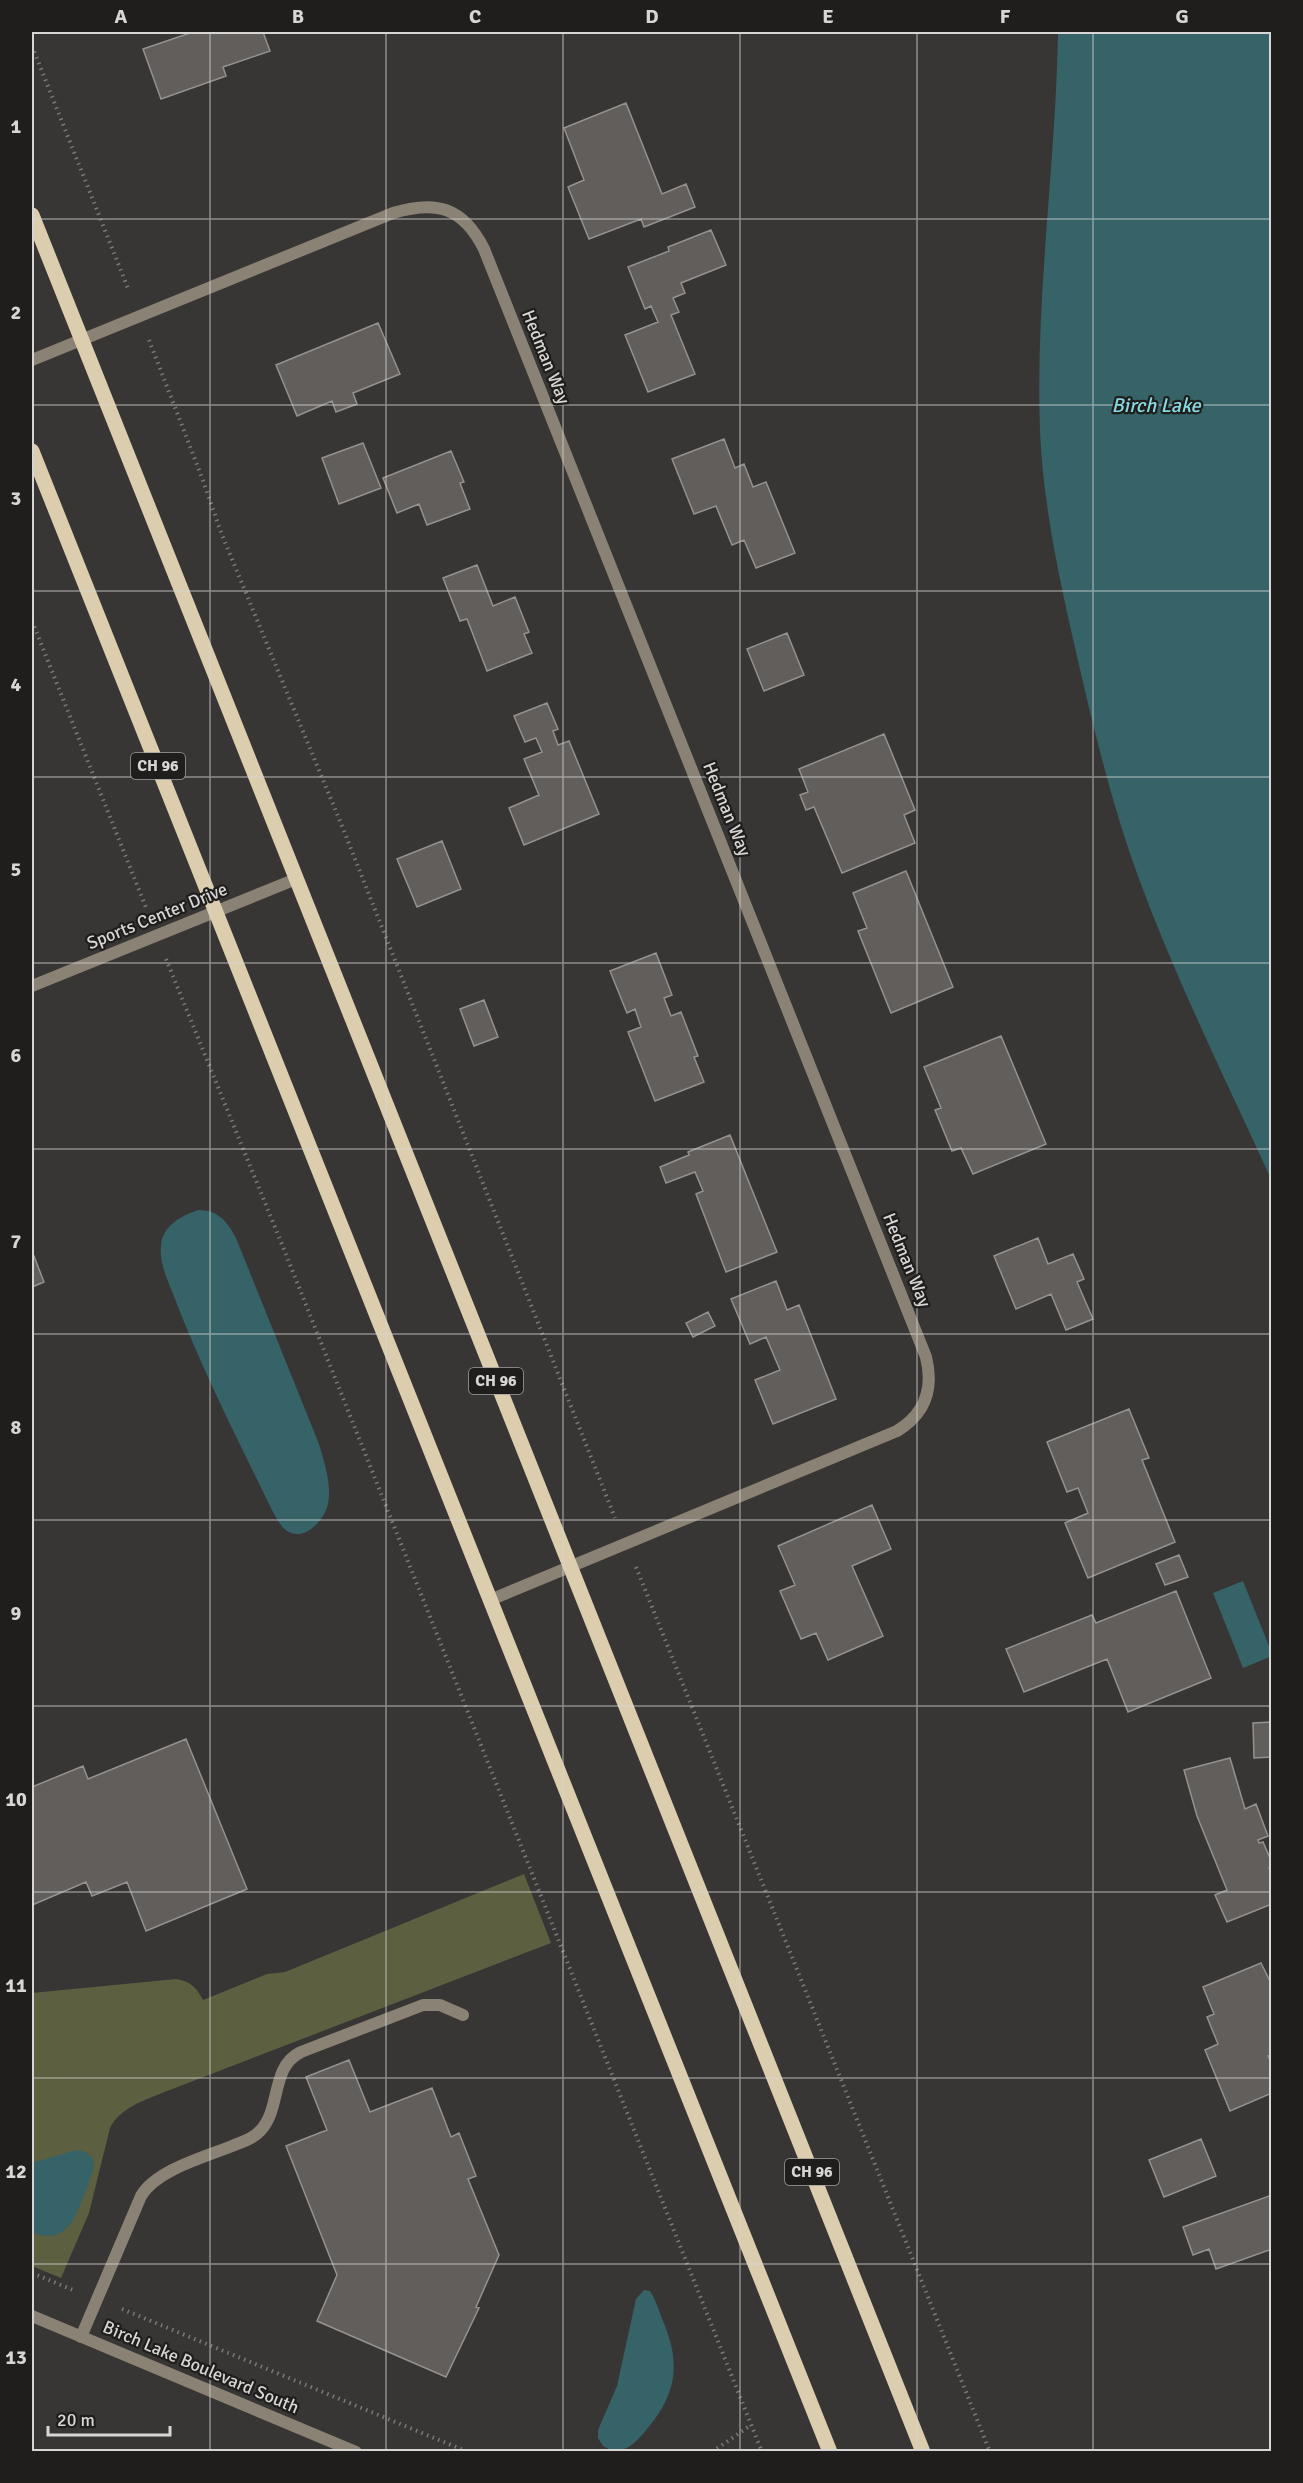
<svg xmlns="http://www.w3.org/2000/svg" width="1303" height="2483" viewBox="0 0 1303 2483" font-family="Signika,sans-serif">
  <rect width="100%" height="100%" fill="#383634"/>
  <path fill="#5c5f40" d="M524,1874L551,1943L162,2093C143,2101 120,2108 110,2128L89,2213L61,2278L32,2266V1993L176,1979C190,1981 197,1988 203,2000L267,1974L285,1972Z"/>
  <path fill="#356368" d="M1058,32H1271V1179C1226,1080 1177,982 1139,879C1111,803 1092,722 1074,643C1058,573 1043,502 1040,431C1035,297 1056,165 1058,32Z
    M198,1210C218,1210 227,1221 236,1238L319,1444C324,1462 332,1484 328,1504C325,1519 307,1539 291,1533C282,1530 277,1519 273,1512C239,1442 203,1372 175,1299C169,1283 159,1264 161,1246C162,1226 181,1216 198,1210Z
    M1243,1581L1271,1651L1272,1656L1243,1668L1213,1593Z
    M77,2150C86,2151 93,2155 94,2165C92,2176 87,2187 83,2197C73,2224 64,2243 32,2233V2163Z
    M644,2290L650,2291C656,2300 659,2311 663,2321C681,2364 677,2393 647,2429C638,2440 628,2452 613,2451L603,2446L598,2438V2430L617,2386L636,2299Z"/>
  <path fill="#615e5c" stroke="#94918f" stroke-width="1.5" d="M193,32H263L270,51L223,67L226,76L161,99L143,49Z
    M626,103L662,194L686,184L695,207L644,227L641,219L589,239L568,187L584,180L564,128Z
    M711,230L726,265L681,283L685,293L673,298L679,312L671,315L695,374L648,392L625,335L658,322L651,306L645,309L628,267L669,251L668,247Z
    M378,323L400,374L353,393L357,404L336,412L332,401L297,416L276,365Z
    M724,439L735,468L744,464L753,487L766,482L795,553L756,568L744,540L732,545L716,506L694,514L672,459Z
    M363,443L381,488L339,504L322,458Z
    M451,451L464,482L460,483L470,509L427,525L419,504L397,513L383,478Z
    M477,565L493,606L515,597L529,632L524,634L532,653L487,671L467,619L460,621L443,578Z
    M787,633L804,675L764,691L747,649Z
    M547,703L558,729L553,731L558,745L569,741L599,814L524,845L509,808L539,795L524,759L542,752L536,738L525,742L514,716Z
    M884,734L915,810L904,815L915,843L842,873L814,807L806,810L800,795L808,792L799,769Z
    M442,841L461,889L417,907L397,859Z
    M906,871L953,987L891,1013L858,931L867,928L853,893Z
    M656,953L672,995L664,998L671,1016L681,1012L698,1056L694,1057L704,1082L655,1101L628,1032L641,1027L635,1009L627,1013L610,971Z
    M484,1000L498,1037L474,1046L460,1009Z
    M1001,1036L1046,1144L973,1174L961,1148L952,1151L935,1110L941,1108L924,1067Z
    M730,1135L777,1252L726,1272L696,1194L703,1191L695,1172L666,1183L660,1167L689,1155L688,1152Z
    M1038,1238L1048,1264L1073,1254L1084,1279L1077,1282L1093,1319L1066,1330L1051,1294L1016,1309L994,1256Z
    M32,1251L44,1282L32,1287Z
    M776,1281L787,1310L799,1305L836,1399L773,1424L755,1380L780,1370L766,1337L750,1344L731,1299Z
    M708,1312L715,1326L693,1337L686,1323Z
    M1129,1409L1149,1458L1142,1460L1175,1542L1088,1578L1065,1523L1088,1513L1078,1488L1067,1492L1047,1442Z
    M872,1505L891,1549L852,1566L883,1636L828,1660L816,1633L801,1639L780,1591L795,1585L778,1546Z
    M1179,1555L1188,1577L1165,1585L1156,1564Z
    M1176,1591L1211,1678L1128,1712L1107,1659L1024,1692L1006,1649L1092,1615L1096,1623Z
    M1272,1722V1757L1254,1758L1253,1723Z
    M186,1739L247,1889L146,1931L127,1882L92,1896L86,1882L32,1905V1787L83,1766L88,1779Z
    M1230,1758L1245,1809L1256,1804L1268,1836L1258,1840L1259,1843L1263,1842L1272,1863L1269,1868L1272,1874V1904L1227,1922L1215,1895L1227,1890L1197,1816L1184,1770Z
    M1261,1963L1272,1985V2055L1268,2056L1272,2064V2093L1230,2111L1205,2050L1218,2044L1207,2017L1214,2014L1203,1987Z
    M349,2060L370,2112L432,2088L451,2137L459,2133L476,2176L468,2179L499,2255L476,2307L479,2308L446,2377L317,2321L337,2275L286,2146L327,2130L306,2077Z
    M1201,2139L1216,2176L1164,2197L1149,2160Z
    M1272,2195V2249L1216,2269L1209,2249L1193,2255L1183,2227Z"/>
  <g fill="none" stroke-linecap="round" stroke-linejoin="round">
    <path stroke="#7b7977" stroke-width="4" stroke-dasharray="1.5 4.5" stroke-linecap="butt" d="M32,46L129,291
      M149,340L201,475L222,535L342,826L615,1518
      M32,621L147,910
      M166,959L283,1247L762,2452
      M636,1567L990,2452
      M32,2273L73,2290
      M122,2309L468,2452
      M712,2452L751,2425"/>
    <path stroke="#8a8274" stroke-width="12" d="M81,2337L141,2196C156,2170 205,2157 232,2146C242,2142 253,2139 260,2131C282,2108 270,2067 301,2052L423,2005H440L463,2015"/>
    <path stroke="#8a8274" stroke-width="12" d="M32,360L393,213C436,200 463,207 484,249L926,1357C934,1389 925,1414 897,1431L490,1600
      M32,986L296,879"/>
    <path stroke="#8a8274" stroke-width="12" d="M32,2316L356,2452"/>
    <path stroke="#dccdaf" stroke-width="15" d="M32,215L923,2452
      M32,451L830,2452"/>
  </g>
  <path fill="none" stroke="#d7d6d4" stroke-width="1.5" stroke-opacity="0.55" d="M210,32V2452M386,32V2452M563,32V2452M740,32V2452M917,32V2452M1093,32V2452M32,219H1272M32,405H1272M32,591H1272M32,777H1272M32,963H1272M32,1149H1272M32,1334H1272M32,1520H1272M32,1706H1272M32,1892H1272M32,2078H1272M32,2264H1272"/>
  <g text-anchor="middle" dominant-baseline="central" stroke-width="4.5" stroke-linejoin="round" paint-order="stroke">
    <g fill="#1f1e1d" stroke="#a09f9d" stroke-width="1.5">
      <rect x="131" y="753" width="54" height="26" rx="4.5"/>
      <rect x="469" y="1368" width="54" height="26" rx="4.5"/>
      <rect x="785" y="2159" width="54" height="26" rx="4.5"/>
    </g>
    <g font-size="16" font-weight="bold" fill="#d7d6d4">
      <text x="158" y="766">CH 96</text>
      <text x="496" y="1381">CH 96</text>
      <text x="812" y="2172">CH 96</text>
    </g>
    <g font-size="18" fill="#d7d6d4" stroke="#1f1e1d">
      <text transform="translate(546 357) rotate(68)">Hedman Way</text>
      <text transform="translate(727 809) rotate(68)">Hedman Way</text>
      <text transform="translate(157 916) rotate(-22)">Sports Center Drive</text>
      <text transform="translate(907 1260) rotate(68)">Hedman Way</text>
      <text transform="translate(201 2367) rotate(23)">Birch Lake Boulevard South</text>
    </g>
    <g font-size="20" font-style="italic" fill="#88dae2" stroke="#1f1e1d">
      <text x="1156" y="405">Birch Lake</text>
    </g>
  </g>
  <rect width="1303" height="2483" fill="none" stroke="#1f1e1d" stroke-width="66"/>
  <path d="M48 2426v9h122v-9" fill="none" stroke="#d7d6d4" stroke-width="3"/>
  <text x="57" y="2426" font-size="18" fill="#d7d6d4" stroke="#1f1e1d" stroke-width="4.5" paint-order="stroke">20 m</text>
  <rect x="33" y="33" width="1237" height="2417" fill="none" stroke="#d7d6d4" stroke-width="2"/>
  <g font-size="20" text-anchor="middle" font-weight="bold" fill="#d7d6d4">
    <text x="121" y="23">A</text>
    <text x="298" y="23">B</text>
    <text x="475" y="23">C</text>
    <text x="652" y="23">D</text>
    <text x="828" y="23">E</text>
    <text x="1005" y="23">F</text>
    <text x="1182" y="23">G</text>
    <text x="16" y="133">1</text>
    <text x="16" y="319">2</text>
    <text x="16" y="505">3</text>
    <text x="16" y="691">4</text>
    <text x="16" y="876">5</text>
    <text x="16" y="1062">6</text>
    <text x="16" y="1248">7</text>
    <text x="16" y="1434">8</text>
    <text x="16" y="1620">9</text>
    <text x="16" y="1806">10</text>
    <text x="16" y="1992">11</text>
    <text x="16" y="2178">12</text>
    <text x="16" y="2364">13</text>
  </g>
</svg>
